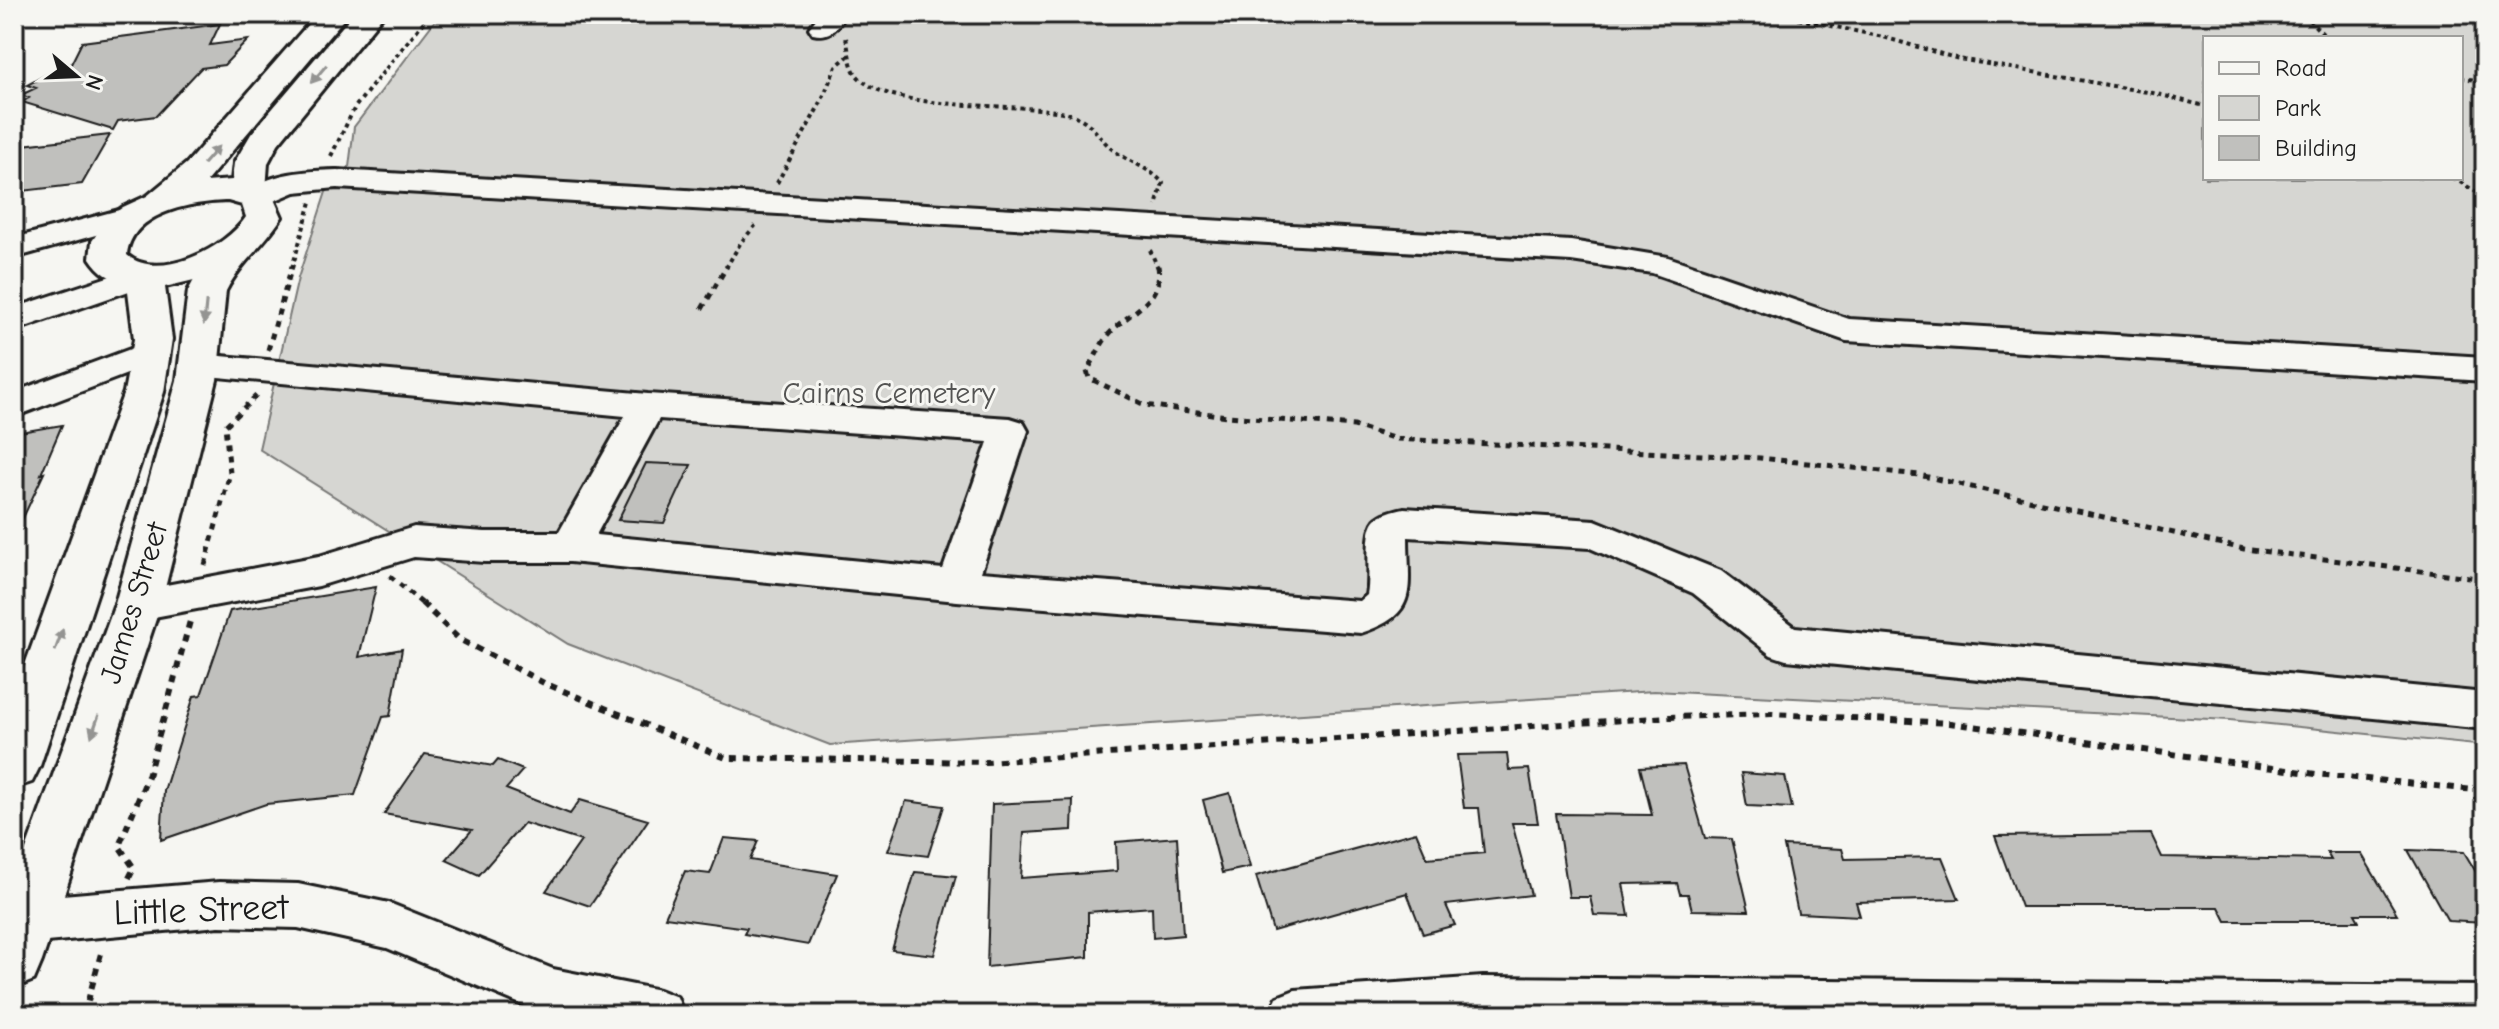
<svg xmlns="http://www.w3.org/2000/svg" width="2499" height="1029" viewBox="0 0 2499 1029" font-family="'Comic Neue',sans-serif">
  <rect width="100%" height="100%" fill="#f6f6f2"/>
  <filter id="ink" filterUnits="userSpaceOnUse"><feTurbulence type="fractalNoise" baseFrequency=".0125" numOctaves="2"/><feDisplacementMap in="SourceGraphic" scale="16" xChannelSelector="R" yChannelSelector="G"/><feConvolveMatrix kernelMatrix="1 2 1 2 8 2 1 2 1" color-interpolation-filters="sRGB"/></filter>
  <g filter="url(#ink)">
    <path fill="#d6d6d2" stroke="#797977" stroke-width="2" fill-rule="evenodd" d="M440,14H2485V746L2230,720L1654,691L830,745L568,644L259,449L298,278L326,192L349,167L354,127ZM2205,38H2461V178H2205Z"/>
    <path fill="#c0c0bd" stroke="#1c1c1c" stroke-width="2" d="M220,24L210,45L248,40L224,65L201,68L156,116L118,121L113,130L22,102L29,98L21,95L36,88L27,85L55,70L66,74L82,42Z
      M110,135L82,184L14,192V146Z
      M62,425L41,474L44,473L14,537V433Z
      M646,463L691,465L664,523L618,520Z
      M376,587L359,657L402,649L390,716L383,717L355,795L266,804L161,840L164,791L194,696L201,695L230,611Z
      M425,754L493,766L498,760L523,770L506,789L570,814L580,800L648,820L590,906L546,891L581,841L524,823L479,875L446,860L472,830L384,814Z
      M1507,754L1509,770L1529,769L1538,823H1512L1531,895L1446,905L1455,925L1423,934L1407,893L1273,931L1256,876L1416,832L1427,858L1484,853L1479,808H1464L1457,755Z
      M1684,765L1705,838L1732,839L1749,911L1692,910L1688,894H1680L1677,883L1623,884L1629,916L1594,915L1590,897H1569L1556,814L1652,815L1640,767Z
      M1741,773L1785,776L1792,808L1747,806Z
      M1230,793L1250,867L1222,873L1203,800Z
      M1073,800L1072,830L1024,833L1021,878L1117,871L1116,842L1177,837L1183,935L1153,938L1152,907L1088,912V957L987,967L992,804Z
      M906,801L944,806L928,856L888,851Z
      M2151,834L2162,857L2331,860L2327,853H2361L2397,914H2355L2359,921H2226L2219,907H2021L1995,836Z
      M724,838L758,841L750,860L837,874L808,945L744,934L747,928L665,917L685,871L710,874Z
      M1784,846L1842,849L1845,859L1942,857L1959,899L1856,902L1860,916L1798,913Z
      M2408,850L2464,852L2485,887V923L2448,921Z
      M915,872L956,876L934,955L892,950Z"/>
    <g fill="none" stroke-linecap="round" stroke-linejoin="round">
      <defs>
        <path id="minor" d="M820,14H847C837,28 831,38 813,34L809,28Z
          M337,170L1571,241L1668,257L1849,319L2485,357V381L1846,341L1652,273L1571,261L337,188L295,192L257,208L246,205L242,199C261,172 307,171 337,170Z
          M138,205L149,208L153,214L149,220L14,258V238Z
          M144,265L155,268L160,275L155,282L14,331V308Z
          M152,341L164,344L169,352L164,360L14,417V392Z
          M199,354L648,394L1010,418L1023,422L1028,431L981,572L1360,601L1367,595C1371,577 1364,533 1375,520C1381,513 1395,510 1404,508L1595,520L1721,571L1795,627L2485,693V729L1786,660L1771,655L1693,593L1590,548L1408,537C1408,590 1420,614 1361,633L957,601L570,562H485L414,557L319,586L138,620L124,615L118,604L124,593L319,556L414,527L485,532H559L625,416L187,374L182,366L187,358ZM659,419L988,442L943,569L596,535Z
          M219,882L298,884L389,903L553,969L659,990L677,997L684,1015H547L387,948L298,928L219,926L14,945V899Z
          M1483,977L2485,986V1015H1270L1277,997L1295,990Z"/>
        <path id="major" d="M317,14H348L206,182L232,180L234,163L251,134L353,14H384L278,144L268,163L266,190L274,199L282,217C265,244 240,263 226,291L217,380L161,604L42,961L34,980L14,988V883L115,604L177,380L188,291L194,280L165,287L172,339L164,392L40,766L32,782L14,788V695L124,392L134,339L127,283C110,279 100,273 90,258L92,241L107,219L123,207L147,196L187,163ZM228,201L242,205L246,217C226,248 159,282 127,255C131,212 192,202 228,201Z"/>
      </defs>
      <use href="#minor" stroke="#1c1c1c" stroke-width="6"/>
      <use href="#major" stroke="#1c1c1c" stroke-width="6"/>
      <path stroke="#1c1c1c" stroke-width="4" stroke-dasharray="4 4" stroke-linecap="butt" d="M1775,14L1883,37L1959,59L2153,93L2205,106
        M2294,14L2308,19L2327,38
        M846,38C849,49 849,64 856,74C887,115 1019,100 1070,114C1091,120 1097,136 1112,149C1128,162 1149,167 1163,183L1156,206
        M2461,78L2485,81
        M331,156L355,107L430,14
        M2453,178L2485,197
        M777,183L821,102L836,66L851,54
        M1150,250L1158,268
        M292,268L311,202
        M726,268L741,242L756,225"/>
      <path stroke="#1c1c1c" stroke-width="5" stroke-dasharray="6 6" stroke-linecap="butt" d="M1158,266C1164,302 1129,311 1110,333C1100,344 1095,359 1087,371L1089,378L1145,405L1227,416L1354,426L1396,439L1760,458L1919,475L2244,549L2485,579
        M702,309L727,266
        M268,350L292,266
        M205,565L230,473L225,426L258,394
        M390,576L424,605"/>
      <path stroke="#1c1c1c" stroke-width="6" stroke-dasharray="7 7" stroke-linecap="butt" d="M422,603L459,639L544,683L726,758L986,762L1670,717L1772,714L1950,723L2316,774L2485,791
        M129,878L134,868L119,846L148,776L190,621
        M84,1015L102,950"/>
      <use href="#minor" fill="#f6f6f2" fill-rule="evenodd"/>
      <use href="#major" fill="#f6f6f2" fill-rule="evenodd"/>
    </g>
    <defs><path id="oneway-solid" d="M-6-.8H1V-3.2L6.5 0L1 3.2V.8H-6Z" transform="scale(2)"/></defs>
    <g fill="#949492">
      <use href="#oneway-solid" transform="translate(319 74) rotate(130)"/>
      <use href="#oneway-solid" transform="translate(211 155) rotate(-49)"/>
      <use href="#oneway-solid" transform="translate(205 313) rotate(96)"/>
      <use href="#oneway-solid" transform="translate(59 640) rotate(-70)"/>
      <use href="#oneway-solid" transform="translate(95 726) rotate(109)"/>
    </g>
  </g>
  <g text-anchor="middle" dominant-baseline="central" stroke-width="6" stroke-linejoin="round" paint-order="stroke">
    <g font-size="30" fill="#545453" stroke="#f6f6f2">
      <text x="889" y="393">Cairns Cemetery</text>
    </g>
    <g font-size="30" fill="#1c1c1c" stroke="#f6f6f2">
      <text transform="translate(134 603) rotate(-73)">James Street</text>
    </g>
    <g font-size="36" fill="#1c1c1c" stroke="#f6f6f2">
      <text transform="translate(201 910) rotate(-2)">Little Street</text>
    </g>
  </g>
  <rect width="2499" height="1029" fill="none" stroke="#f6f6f2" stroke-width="48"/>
  <rect x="24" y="24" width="2451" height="981" fill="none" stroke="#1c1c1c" stroke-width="3" filter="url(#ink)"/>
  <rect x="2203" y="36" width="260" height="144" fill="#f6f6f2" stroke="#9f9f9c" stroke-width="2"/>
  <rect x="2219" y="62" width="40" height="12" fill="#f6f6f2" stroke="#9f9f9c" stroke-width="2"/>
  <text x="2275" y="76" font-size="24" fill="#1c1c1c">Road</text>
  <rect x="2219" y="96" width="40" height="24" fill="#d6d6d2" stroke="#9f9f9c" stroke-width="2"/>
  <text x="2275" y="116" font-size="24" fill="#1c1c1c">Park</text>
  <rect x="2219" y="136" width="40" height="24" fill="#c0c0bd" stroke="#9f9f9c" stroke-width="2"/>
  <text x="2275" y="156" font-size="24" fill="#1c1c1c">Building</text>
  <g transform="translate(76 76) rotate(109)" stroke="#f6f6f2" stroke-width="6" paint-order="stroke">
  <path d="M0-6L14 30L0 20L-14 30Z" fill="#1c1c1c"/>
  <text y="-12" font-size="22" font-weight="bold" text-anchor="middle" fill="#1c1c1c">N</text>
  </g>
</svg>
